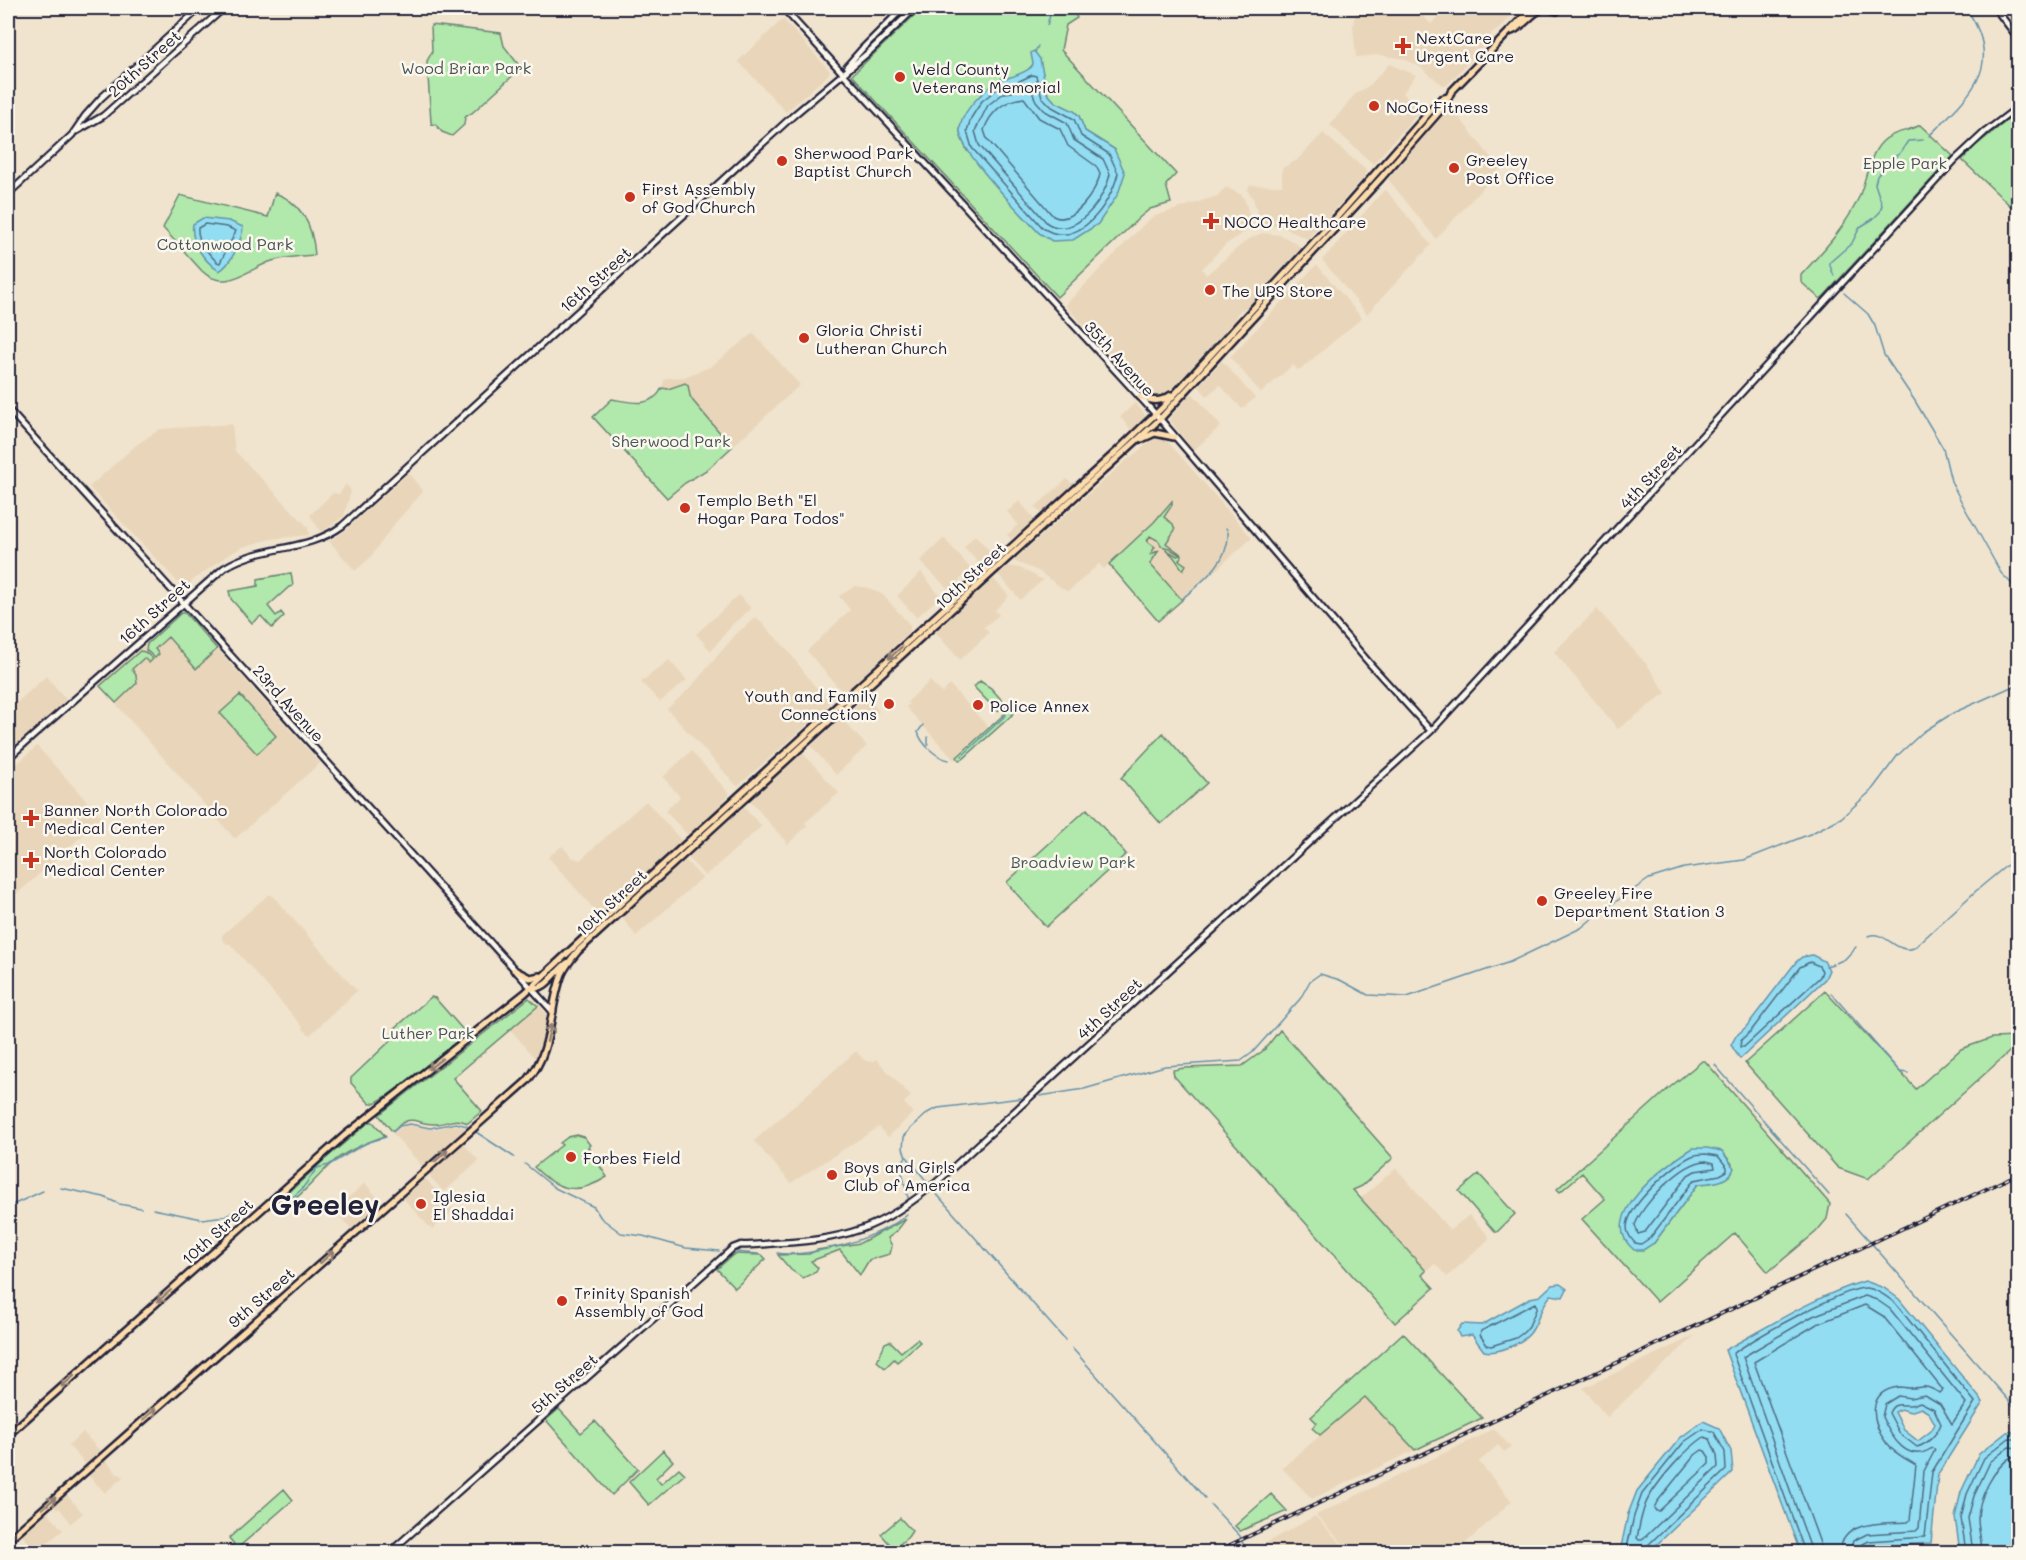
<svg xmlns="http://www.w3.org/2000/svg" width="2026" height="1560" viewBox="0 0 2026 1560" font-family="Mali,sans-serif">
  <rect width="100%" height="100%" fill="#f0e4cf"/>
  <filter id="ink" filterUnits="userSpaceOnUse"><feTurbulence type="fractalNoise" baseFrequency=".0167" numOctaves="2"/><feDisplacementMap in="SourceGraphic" scale="12" xChannelSelector="R" yChannelSelector="G"/><feConvolveMatrix kernelMatrix="1 2 1 2 8 2 1 2 1" color-interpolation-filters="sRGB"/></filter>
  <g filter="url(#ink)">
    <path fill="#e9d6ba" d="M1359,8H1415L1431,24L1445,8H1455L1464,15L1473,8H1520L1498,30L1492,33L1482,48L1447,85L1444,86L1420,67L1404,59L1379,55L1356,57L1353,27L1355,12Z
      M783,19L830,71L827,76L786,112L738,61Z
      M1389,64L1416,75L1403,93L1421,110L1373,164L1330,125L1355,94L1370,85Z
      M1452,108L1500,169L1436,239L1388,179L1448,109Z
      M1323,133L1366,170L1365,177L1307,239L1280,226H1261L1253,198L1247,190L1250,185L1282,186V168L1297,160Z
      M1226,187L1242,195L1246,203L1251,224L1249,229L1225,245L1202,269L1206,275L1247,240L1262,233L1281,235L1295,243L1300,246L1299,250L1248,307L1241,310L1237,314L1234,321L1187,373L1165,396L1154,398L1147,395L1066,306V304L1147,221L1155,216L1217,196Z
      M1384,190H1386L1431,245L1367,314L1322,260Z
      M1315,266H1318L1362,318L1302,368L1298,370L1293,365L1261,393L1230,357Z
      M753,333L800,385L732,447L693,401L690,396V389L677,386L668,389L662,388L665,378L684,377L710,367Z
      M1221,362H1223L1255,398L1242,409L1220,385L1207,396L1200,388V384Z
      M1193,394L1221,426L1195,449H1192L1169,419L1189,395Z
      M1135,403L1144,413L1145,417L1132,431L1120,417Z
      M232,424L235,451L308,527L309,535L271,539L243,547L228,555L192,581L189,586L183,588L89,487L136,445L160,429Z
      M1157,436L1165,439L1170,444L1252,538L1158,621L1109,564L1104,569L1099,564L1070,590L1066,591L1038,571L1013,561L1122,464Z
      M409,473L423,492L396,522L369,559L355,571L329,541L341,534Z
      M1067,479L1074,485L1042,515L1035,507Z
      M346,484L351,491L344,516L322,532L320,531L310,515L333,493L339,494Z
      M1019,501L1033,517V522L1011,539L1007,535L1018,524L1007,512Z
      M975,535L994,556L981,566L964,547Z
      M944,538L971,569L949,590L920,561Z
      M1008,566L1020,568L1043,580L1020,600L998,574Z
      M921,572L941,597L916,617L897,596Z
      M993,578L1009,596L995,610L999,615L984,627L989,633L960,660L935,632Z
      M855,586L869,588L883,595L910,625V631L844,694L807,651L850,610L839,596Z
      M739,595L750,607L749,610L733,624L711,651L696,634Z
      M1597,609L1648,666L1666,693L1618,729L1554,652Z
      M181,613H185L320,763L236,838H234L99,685Z
      M756,617L787,649L813,684L830,702L827,705L828,706L738,786L736,785L667,709L691,687L736,634Z
      M669,660L687,680L660,702L641,682Z
      M46,676L65,698V701L8,752V703L13,706Z
      M930,681L942,693L950,685L989,728L954,760L906,707L909,704L907,702Z
      M866,697L879,711L865,723L852,709Z
      M840,717L867,746L836,775L811,746Z
      M37,746L102,818L8,902V772Z
      M691,751L730,794L705,823L691,835L687,834L665,811L680,797L663,777Z
      M802,752L839,793L805,823L807,826L788,844L750,801Z
      M646,801L681,840V843L677,849L599,915L548,857L562,846L572,857L580,860Z
      M744,808L762,826L705,876L687,857L741,809Z
      M685,860L702,878L636,936L623,919L624,915Z
      M268,895H272L357,991L310,1035L303,1029V1027L230,944H227L222,939V935Z
      M539,1005L548,1016L545,1035L536,1059L510,1029Z
      M856,1051L864,1060L871,1062L876,1059L911,1096L904,1103L913,1113L888,1137L879,1127L791,1183L754,1141Z
      M454,1124L467,1128L423,1167L393,1134L402,1127L409,1125L435,1129Z
      M463,1143L479,1161L444,1192L430,1177L429,1173Z
      M1396,1168L1450,1230L1469,1215L1489,1236L1488,1240L1447,1277L1435,1264L1426,1271L1361,1198Z
      M424,1177L454,1210L432,1230L402,1197Z
      M365,1183L382,1203L352,1230L334,1210Z
      M1696,1335L1607,1417L1583,1388Z
      M1365,1397L1415,1450L1312,1499L1282,1468Z
      M1494,1429L1511,1447L1504,1452L1498,1445L1479,1462L1512,1501L1456,1552H1351L1316,1515Z
      M83,1432L100,1451L86,1465L68,1445Z
      M106,1460L118,1475L119,1473L123,1477L105,1493L88,1475Z
      M66,1494L83,1513L70,1524L67,1518L59,1508L57,1510L53,1505Z
      M47,1512L63,1530L37,1552L21,1534Z
      M1315,1516L1349,1552H1257L1255,1549Z"/>
    <path fill="#b1e8ab" stroke="#6a8573" stroke-width="1.5" fill-rule="evenodd" d="M922,8H1072L1077,18L1066,25L1061,50L1176,174L1166,185L1171,203L1150,209L1140,217L1057,297L852,75ZM1033,64L1042,70L1047,93L1055,102L1074,111L1079,116L1085,131L1114,149L967,151C965,145 961,138 960,132C959,111 986,90 1001,79C1010,79 1029,72 1033,64Z
      M431,25L501,33L504,46L521,68L472,113L465,117L464,125L452,136L442,132L435,124L432,125L431,122L427,61L432,52Z
      M2018,112V213L1962,160L1975,146Z
      M1920,125L1953,156L1822,298H1819L1801,282V275C1823,251 1845,228 1859,197C1866,180 1869,155 1882,142C1893,131 1908,132 1920,125Z
      M275,193C303,203 313,227 315,255C300,256 286,257 272,261C248,269 225,293 202,271L163,228L180,195L268,217Z
      M685,383L688,385L690,396L693,401L732,447L708,469L685,483L667,498L593,417L612,399C630,402 652,409 662,388L668,389Z
      M1172,501V505L1164,517L1173,524L1175,530L1166,543L1182,555L1179,560L1186,565L1183,570L1173,556L1165,549L1177,556L1180,555L1169,548L1161,546L1159,541L1150,536L1147,541L1155,547L1150,555L1159,550L1150,564L1182,600L1158,621L1109,564L1154,522Z
      M291,573L293,586L289,587L268,606L276,616L281,612L284,616L272,628L261,616L252,623L231,599L229,591L258,586V579Z
      M181,613H185L217,649L196,669L168,637L155,649L159,654L155,658L146,650L147,644Z
      M140,651L145,652L153,659L149,663L144,658L132,669L136,675L137,683L116,703L100,686Z
      M980,681L991,688L1007,706L997,711L974,687Z
      M240,695L276,736L257,754L220,713Z
      M1010,709L1013,712L1012,715L963,759L959,760L957,757Z
      M1163,733L1207,783L1161,824L1121,778Z
      M1087,809L1126,854L1046,927L1007,883L1008,881Z
      M1825,991L1916,1089L1961,1049L1992,1038L2018,1037V1044L1868,1179L1838,1168L1745,1063Z
      M431,997L435,998L464,1031L463,1036C448,1048 384,1104 370,1104L351,1083V1078L391,1040L394,1029Z
      M529,998L538,1006L453,1078L482,1111L468,1123C453,1117 450,1123 436,1124C414,1125 414,1111 392,1131L379,1115Z
      M1280,1030L1393,1158L1362,1186L1353,1190L1426,1271L1422,1275L1434,1288L1395,1323L1174,1076L1173,1070L1184,1068L1242,1066L1264,1050Z
      M1702,1061H1705L1830,1204L1827,1219L1816,1232L1768,1272L1735,1233L1657,1302L1582,1219L1605,1199L1582,1173L1560,1192L1557,1189L1669,1088ZM1722,1151L1732,1164L1710,1183L1698,1184L1654,1243L1634,1199L1676,1159Z
      M369,1122H373L385,1136C368,1142 353,1148 338,1158C320,1170 295,1210 272,1208L323,1161Z
      M577,1135L584,1137L590,1145L588,1147L607,1177C578,1195 559,1192 534,1167L562,1145L560,1143L568,1137Z
      M1479,1174L1515,1214L1497,1232H1495L1459,1191Z
      M906,1219L896,1232L888,1238L892,1246L890,1254L869,1260L860,1275L840,1250L811,1261L818,1268L816,1272L803,1278L791,1270L778,1255L809,1254L817,1250L860,1243Z
      M734,1254L762,1255L766,1259L735,1288L717,1269Z
      M1403,1333L1482,1418L1415,1450L1365,1397L1320,1435L1312,1428L1317,1423L1311,1417Z
      M917,1339L920,1342L897,1362L894,1359L885,1368L877,1361L885,1343L890,1341L901,1352Z
      M559,1409L581,1433L595,1421L638,1469L612,1495L546,1420Z
      M663,1450L673,1461L656,1478L661,1484L679,1468L685,1474L649,1505L629,1482Z
      M284,1489L293,1500L233,1552H224L234,1544L229,1538Z
      M1271,1494L1287,1511L1240,1531L1235,1526Z
      M900,1518L912,1531L908,1537L894,1549L881,1534Z"/>
    <path fill="#92ddf2" stroke="#6592a9" stroke-width="1.5" fill-rule="evenodd" d="M1034,51L1040,59L1047,93L1055,102L1074,111L1079,116L1085,131L1114,149L1125,173L1118,194L1098,224L1073,240L1052,241L1039,233C1022,214 962,155 960,132C959,112 986,88 1001,79C1007,79 1032,71 1033,64C1033,63 1031,54 1031,53Z
      M203,218L229,221L243,227C242,240 231,265 219,271C204,261 190,242 193,224Z
      M1812,955L1824,961L1829,970L1825,979L1740,1059L1731,1045L1736,1036L1746,1027L1796,962L1802,957Z
      M1693,1148H1707L1722,1151L1734,1168C1729,1183 1712,1183 1698,1184L1654,1243L1643,1250H1634C1594,1217 1666,1165 1693,1148Z
      M1865,1281L1884,1288L1899,1299L1983,1402L1938,1474L1931,1543L1869,1547L1857,1552H1800L1725,1350C1771,1325 1815,1296 1865,1281ZM1921,1408L1929,1413L1935,1424L1931,1431L1918,1441L1904,1430L1895,1412L1901,1409L1910,1412Z
      M1560,1284L1567,1289L1563,1297L1551,1295C1531,1319 1543,1334 1507,1348C1499,1351 1492,1353 1484,1351L1472,1335L1460,1337L1457,1331L1462,1324L1482,1325L1530,1298L1540,1296L1552,1285Z
      M1703,1421L1719,1428L1731,1451L1733,1472L1649,1552H1620L1628,1514L1637,1491L1680,1438Z
      M2007,1432H2014L2018,1437V1552H1960L1955,1517L1961,1492L1979,1454Z"/>
    <g fill="none" stroke-linecap="round" stroke-linejoin="round">
      <path stroke="#4f6d84" stroke-width="1.5" d="M1032,75L1036,76L1042,97L1052,107L1074,119L1081,136L1109,154L1118,173C1111,204 1078,251 1043,228L972,148L967,131L971,118L982,101L1002,85H1011Z
        M1029,85L1036,101L1045,111L1067,123L1074,140L1103,159L1110,174C1105,198 1076,241 1047,223L979,145L975,131L988,105L1004,93L1012,92Z
        M1024,98L1039,118L1060,129L1068,146L1096,166L1100,174C1097,190 1073,227 1053,216L987,139L984,130C991,111 1005,100 1024,98Z
        M205,224L227,227L236,231L220,263L217,262C208,253 197,241 198,228Z
        M1810,962L1819,966L1822,971L1820,977L1744,1047H1740L1741,1040L1751,1031L1800,967Z
        M1706,1154L1718,1156L1727,1167V1171L1720,1175L1694,1180L1650,1238L1641,1244L1635,1243C1631,1239 1627,1233 1627,1227C1628,1205 1673,1165 1692,1156C1697,1154 1701,1154 1706,1154Z
        M1706,1161L1714,1163L1715,1168L1695,1171L1688,1175L1645,1232L1638,1234L1635,1225C1643,1203 1682,1162 1706,1161Z
        M1535,1303L1537,1307L1529,1326L1524,1332L1516,1338L1491,1346L1487,1345L1480,1335L1481,1331Z
        M1920,1402L1934,1409L1941,1424C1937,1434 1928,1444 1917,1447L1900,1434L1889,1413C1894,1401 1901,1406 1910,1405C1914,1405 1917,1403 1920,1402Z
        M1704,1437L1710,1439L1717,1455L1718,1467L1642,1540H1639L1637,1538C1640,1524 1642,1508 1649,1497C1662,1476 1684,1451 1704,1437Z
        M1702,1450L1705,1451L1709,1457V1464L1659,1511H1656L1654,1508L1657,1502L1695,1455Z
        M1626,1552L1634,1516L1642,1494L1684,1442L1703,1429L1714,1432L1725,1452L1726,1470L1647,1546L1645,1552
        M1805,1552L1733,1354C1749,1340 1848,1286 1866,1288C1877,1289 1887,1297 1895,1303L1975,1402L1932,1472L1925,1537L1869,1541L1859,1546L1857,1552
        M1812,1552L1743,1357L1813,1316L1865,1296L1877,1300L1890,1309L1966,1403L1952,1424L1940,1404L1925,1395L1910,1398L1898,1396L1885,1404L1882,1417C1891,1437 1908,1465 1932,1448L1935,1450L1924,1471L1919,1528L1916,1531L1867,1534L1853,1541L1849,1552
        M1821,1552L1820,1543L1754,1362L1817,1324L1865,1305L1883,1316L1943,1390L1940,1393C1922,1383 1926,1388 1909,1388C1906,1388 1903,1387 1900,1387C1865,1390 1871,1424 1887,1444C1895,1454 1906,1459 1916,1465L1910,1520L1908,1522C1884,1524 1842,1519 1840,1552
        M1966,1552L1961,1518L1967,1494L1984,1458L2009,1438L2018,1440
        M1973,1552L1968,1518L1974,1496L1990,1462L2009,1447L2018,1448
        M1982,1552C1982,1541 1978,1530 1978,1519C1978,1498 1994,1468 2011,1457H2018"/>
      <path stroke="#6592a9" stroke-width="1.5" d="M1047,25L1051,12L1049,8
        M1035,52L1038,46
        M1929,136C1971,94 2006,66 1966,8
        M1834,276L1829,263L1852,243L1860,227L1873,219L1880,212L1882,205L1875,184L1877,176L1892,159L1900,153L1908,141L1923,140
        M1844,293L1868,314L1875,326L1884,355L1915,401L1943,448L1951,481L1962,503L2001,573L2018,590
        M1226,528L1227,530
        M1182,599C1201,582 1230,562 1228,532
        M923,725L918,732C921,744 937,758 949,760
        M928,745V737
        M962,756L1006,715L1005,712
        M1868,936C1885,929 1896,955 1914,948L1977,890L2018,856
        M1836,963L1845,959L1856,947
        M1826,966L1833,964
        M1831,993L1900,1072L1908,1073
        M1715,1065L1829,1195
        M1040,1096L1084,1089L1165,1066L1241,1061L1252,1053L1300,999L1310,981L1320,974L1340,980L1368,995L1407,997L1510,962L1581,928L1599,913L1649,879L1684,868L1744,860L1810,834L1841,818L1871,791L1898,755L1923,732L1953,713L2018,684
        M393,1132L400,1126L410,1124L430,1128L456,1123L467,1126
        M476,1132L514,1157
        M907,1157L928,1183
        M525,1164L555,1188L594,1207L601,1218L621,1233L643,1236L686,1248L719,1251
        M61,1188L104,1197L119,1204L141,1208
        M934,1191L1065,1340
        M908,1198L900,1164L906,1157L903,1148L904,1137L910,1129L929,1112L938,1108L1022,1098
        M276,1206L294,1196L302,1189L317,1168L329,1165L366,1143L386,1137
        M8,1207L43,1191
        M153,1209L202,1219L225,1216L242,1208
        M1846,1214L2018,1411
        M736,1252L758,1254
        M777,1253C808,1259 884,1237 907,1214
        M1072,1348L1205,1498
        M1211,1505L1240,1536L1246,1552"/>
      <defs>
        <path id="secondary" d="M783,8L1160,419L1371,665L1431,731
          M1995,8L2018,38
          M847,66L862,49L903,8
          M77,131L103,116L224,8
          M8,194L72,135L85,116L101,98L200,8
          M8,409L553,1012
          M8,758L224,568C262,544 305,553 342,526L795,114L869,52L915,8
          M390,1552L733,1248L741,1245C753,1246 766,1244 778,1243C854,1240 891,1223 947,1173L1431,731L1955,160L1985,132L2018,107"/>
        <path id="primary" d="M1546,8L1557,11
          M1512,31C1526,25 1533,10 1545,8
          M1140,397C1152,401 1160,403 1171,395
          M1142,439L1155,433L1174,437
          M514,970L530,978L540,976
          M530,988C547,991 555,971 567,963
          M8,1435L344,1136L525,993L633,892L1116,452L1164,406L1337,217L1441,99L1448,97
          M8,1540L527,1081C554,1050 548,1010 562,974C566,965 572,958 578,951L1160,419L1381,178L1445,105L1451,92L1532,8"/>
      </defs>
      <use href="#secondary" stroke="#22223b" stroke-width="9"/>
      <use href="#primary" stroke="#22223b" stroke-width="10"/>
      <use href="#secondary" stroke="#fbf7ec" stroke-width="4.5"/>
      <use href="#primary" stroke="#fddcac" stroke-width="5"/>
      <defs>
        <path id="rail" d="M1215,1552L2018,1174"/>
      </defs>
      <use href="#rail" stroke="#22223b" stroke-width="4"/>
      <use href="#rail" stroke="#fbf7ec" stroke-width="1.5" stroke-dasharray="4.5" stroke-linecap="butt"/>
    </g>
    <defs><path id="oneway-shaft" d="M-6 0H5M1.5-3L5.5 0L1.5 3" fill="none" stroke-width="1.6" stroke-linecap="round" stroke-linejoin="round" transform="scale(1.5)"/></defs>
    <g stroke="#907f74">
      <use href="#oneway-shaft" transform="translate(895 653) rotate(138)"/>
      <use href="#oneway-shaft" transform="translate(549 1033) rotate(-77)"/>
      <use href="#oneway-shaft" transform="translate(435 1064) rotate(142)"/>
      <use href="#oneway-shaft" transform="translate(441 1156) rotate(-41)"/>
      <use href="#oneway-shaft" transform="translate(327 1257) rotate(-42)"/>
      <use href="#oneway-shaft" transform="translate(164 1296) rotate(139)"/>
      <use href="#oneway-shaft" transform="translate(68 1381) rotate(139)"/>
      <use href="#oneway-shaft" transform="translate(150 1414) rotate(-42)"/>
      <use href="#oneway-shaft" transform="translate(49 1503) rotate(-41)"/>
    </g>
  </g>
  <g fill="#c8321e" stroke="#fbf7ec" stroke-width="2">
    <path d="M1400 37h6v6h6v6h-6v6h-6v-6h-6v-6h6z"/>
    <circle cx="900" cy="77" r="6"/>
    <circle cx="1374" cy="106" r="6"/>
    <circle cx="782" cy="161" r="6"/>
    <circle cx="1454" cy="168" r="6"/>
    <circle cx="630" cy="197" r="6"/>
    <path d="M1208 212h6v6h6v6h-6v6h-6v-6h-6v-6h6z"/>
    <circle cx="1210" cy="290" r="6"/>
    <circle cx="804" cy="338" r="6"/>
    <circle cx="685" cy="508" r="6"/>
    <circle cx="889" cy="704" r="6"/>
    <circle cx="978" cy="705" r="6"/>
    <path d="M28 809h6v6h6v6h-6v6h-6v-6h-6v-6h6z"/>
    <path d="M28 851h6v6h6v6h-6v6h-6v-6h-6v-6h6z"/>
    <circle cx="1542" cy="901" r="6"/>
    <circle cx="571" cy="1157" r="6"/>
    <circle cx="832" cy="1175" r="6"/>
    <circle cx="421" cy="1204" r="6"/>
    <circle cx="562" cy="1301" r="6"/>
  </g>
  <g text-anchor="middle" dominant-baseline="central" stroke-width="5" stroke-linejoin="round" paint-order="stroke">
    <g font-size="16" fill="#22223b" stroke="#fbf7ec" text-anchor="start">
      <text x="1416" y="37">NextCare<tspan x="1416" dy="18">Urgent Care</tspan></text>
      <text x="912" y="68">Weld County<tspan x="912" dy="18">Veterans Memorial</tspan></text>
      <text x="1386" y="106">NoCo Fitness</text>
      <text x="794" y="152">Sherwood Park<tspan x="794" dy="18">Baptist Church</tspan></text>
      <text x="1466" y="159">Greeley<tspan x="1466" dy="18">Post Office</tspan></text>
      <text x="642" y="188">First Assembly<tspan x="642" dy="18">of God Church</tspan></text>
      <text x="1224" y="221">NOCO Healthcare</text>
      <text x="1222" y="290">The UPS Store</text>
      <text x="816" y="329">Gloria Christi<tspan x="816" dy="18">Lutheran Church</tspan></text>
      <text x="697" y="499">Templo Beth "El<tspan x="697" dy="18">Hogar Para Todos"</tspan></text>
      <text x="877" y="695" text-anchor="end">Youth and Family<tspan x="877" dy="18">Connections</tspan></text>
      <text x="990" y="705">Police Annex</text>
      <text x="44" y="809">Banner North Colorado<tspan x="44" dy="18">Medical Center</tspan></text>
      <text x="44" y="851">North Colorado<tspan x="44" dy="18">Medical Center</tspan></text>
      <text x="1554" y="892">Greeley Fire<tspan x="1554" dy="18">Department Station 3</tspan></text>
      <text x="583" y="1157">Forbes Field</text>
      <text x="844" y="1166">Boys and Girls<tspan x="844" dy="18">Club of America</tspan></text>
      <text x="433" y="1195">Iglesia<tspan x="433" dy="18">El Shaddai</tspan></text>
      <text x="574" y="1292">Trinity Spanish<tspan x="574" dy="18">Assembly of God</tspan></text>
    </g>
    <g font-size="16" fill="#22223b" stroke="#fbf7ec">
      <text transform="translate(144 63) rotate(-42)">20th Street</text>
      <text transform="translate(595 279) rotate(-42)">16th Street</text>
      <text transform="translate(1120 358) rotate(48)">35th Avenue</text>
      <text transform="translate(1650 476) rotate(-47)">4th Street</text>
      <text transform="translate(970 575) rotate(-43)">10th Street</text>
      <text transform="translate(154 611) rotate(-42)">16th Street</text>
      <text transform="translate(289 703) rotate(48)">23rd Avenue</text>
      <text transform="translate(611 902) rotate(-43)">10th Street</text>
      <text transform="translate(1109 1008) rotate(-43)">4th Street</text>
      <text transform="translate(217 1231) rotate(-42)">10th Street</text>
      <text transform="translate(261 1297) rotate(-41)">9th Street</text>
      <text transform="translate(564 1383) rotate(-41)">5th Street</text>
    </g>
    <g font-size="16" fill="#465457" stroke="#fbf7ec">
      <text x="466" y="67">Wood Briar Park</text>
      <text x="1905" y="162">Epple Park</text>
      <text x="225" y="243">Cottonwood Park</text>
      <text x="671" y="440">Sherwood Park</text>
      <text x="1073" y="861">Broadview Park</text>
      <text x="428" y="1032">Luther Park</text>
    </g>
    <g font-size="28" font-weight="bold" fill="#22223b" stroke="#fbf7ec">
      <text x="325" y="1204">Greeley</text>
    </g>
  </g>
  <rect width="2026" height="1560" fill="none" stroke="#fbf7ec" stroke-width="30"/>
  <rect x="15" y="15" width="1996" height="1530" fill="none" stroke="#22223b" stroke-width="2" filter="url(#ink)"/>
</svg>
